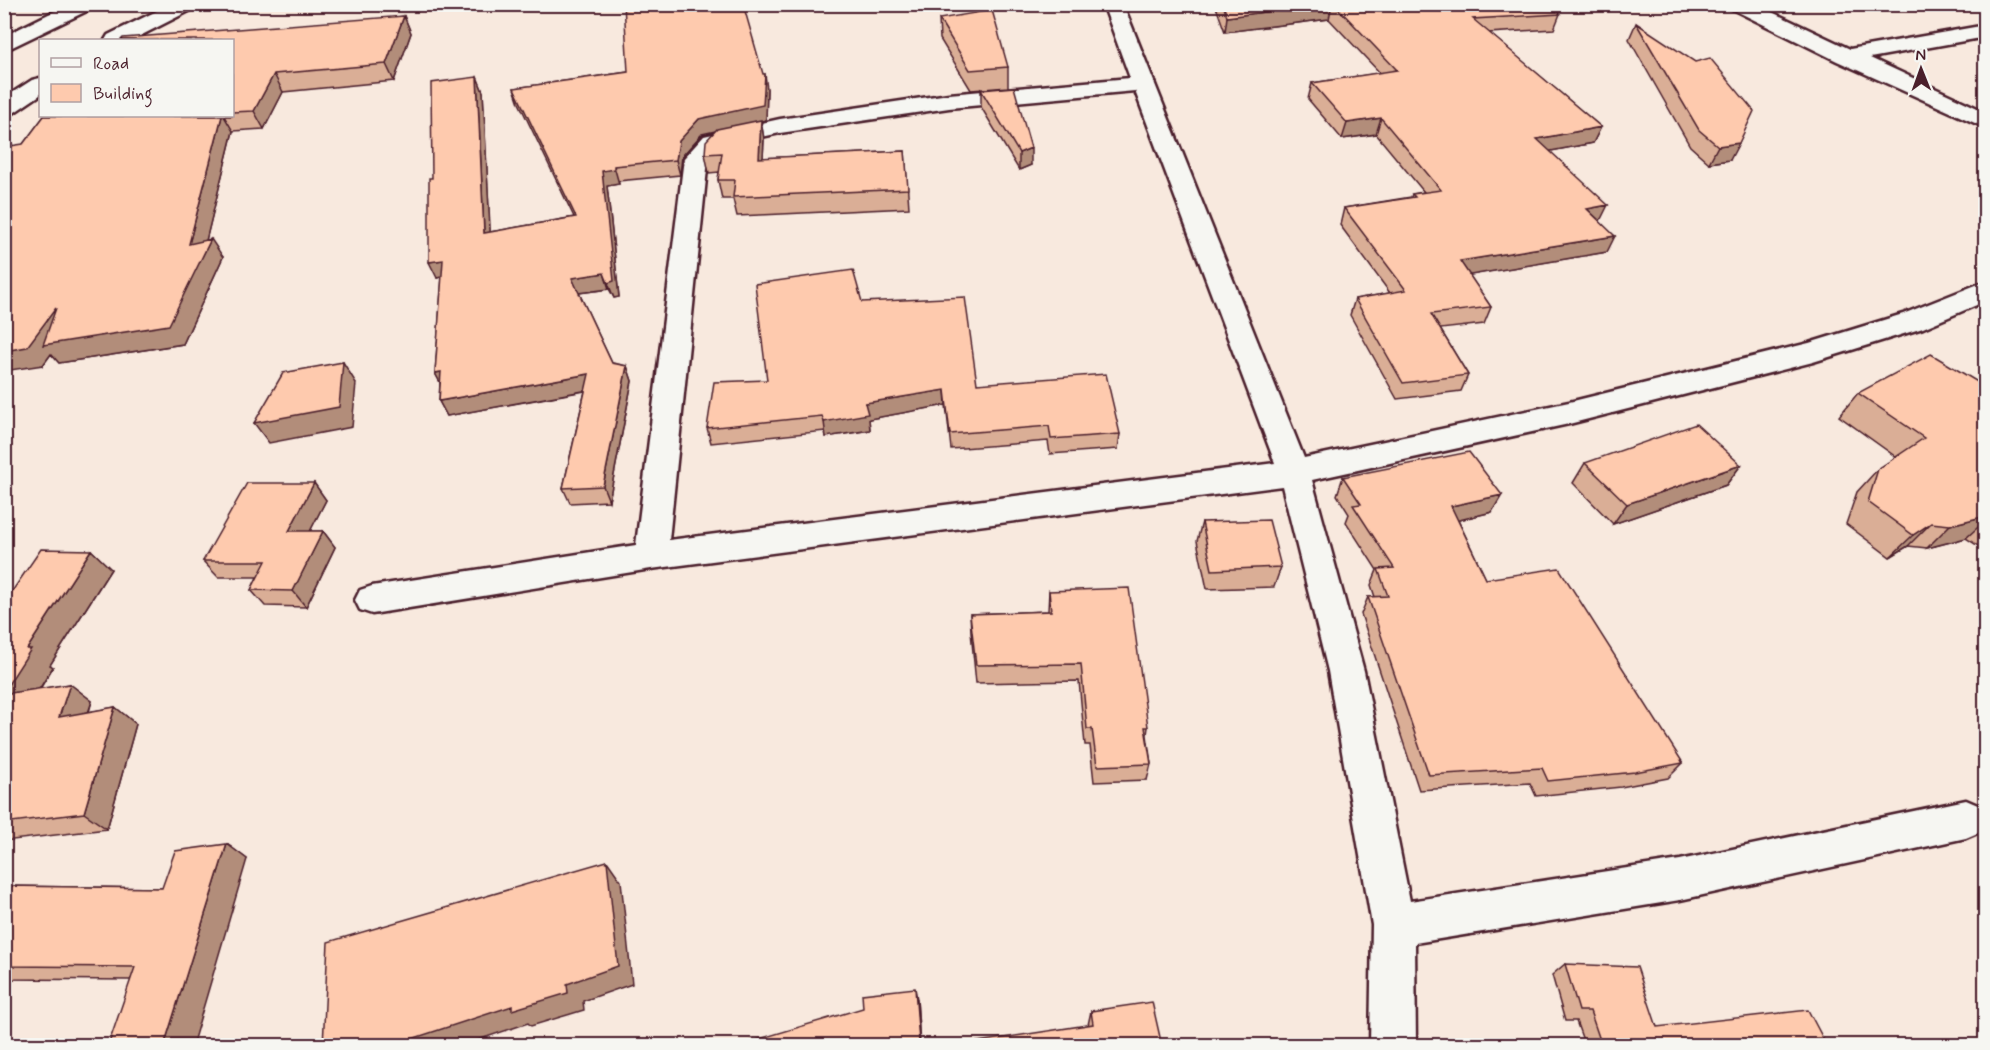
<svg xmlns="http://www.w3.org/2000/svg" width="1990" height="1050" viewBox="0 0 1990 1050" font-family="Mynerve,sans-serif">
  <rect width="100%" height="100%" fill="#f8e9de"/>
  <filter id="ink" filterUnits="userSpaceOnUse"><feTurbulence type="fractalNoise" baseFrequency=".0167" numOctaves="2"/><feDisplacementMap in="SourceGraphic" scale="12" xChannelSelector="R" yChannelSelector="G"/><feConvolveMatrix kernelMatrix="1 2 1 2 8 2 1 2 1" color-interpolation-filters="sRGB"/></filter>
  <g filter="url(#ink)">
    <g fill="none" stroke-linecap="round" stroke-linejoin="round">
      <defs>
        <path id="minor" d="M171,4H198L195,8L132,40H105L108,35Z
          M1103,4H1123L1304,458L1569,402L1809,343L1903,314L1986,281V301L1923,328L1813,362L1569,424L1312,480L1364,671L1410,901L1680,860L1966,800L1980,806L1986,818L1980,832L1966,838L1680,900L1415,943L1416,1046H1370L1372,925L1328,671L1282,486L651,569L372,614L360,610L355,600L360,590L372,586L636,545L684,158L704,136L780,119L949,94L1130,78ZM1135,91L1275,463L669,540L708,159L720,146L780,133L949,108Z
          M1727,4H1755L1850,49L1986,25V37L1870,58L1986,112V128L1837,61L1730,8Z
          M40,78V95L12,114L4,116V98L32,80Z"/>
        <path id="major" d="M69,4H96L93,8L4,51V36Z"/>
      </defs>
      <use href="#minor" stroke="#4a1f2b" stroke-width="5"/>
      <use href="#major" stroke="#4a1f2b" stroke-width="5"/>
      <use href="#minor" fill="#f6f6f2" fill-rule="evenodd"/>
      <use href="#major" fill="#f6f6f2" fill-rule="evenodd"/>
    </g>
    <path fill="#daae96" stroke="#4a1f2b" stroke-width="1.5" d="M1215,4H1552L1560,14L1554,29L1489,33L1601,127L1593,143L1550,151L1600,221L1607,252L1469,275L1491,307L1484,324L1440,329L1468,375L1461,391L1397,399L1350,315L1355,299L1390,293L1340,225L1344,208L1411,197L1412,194L1424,192L1376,134L1342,139L1308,99L1312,83L1380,73L1329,19L1225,32Z
      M404,16L411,33L394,81L283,92L264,129L233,131L206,240L223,257L183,344L59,363L51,354L43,365L23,144L44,116H232V40Z
      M939,19L1008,67V87L971,90L940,39Z
      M1636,23L1730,160L1709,163L1690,146L1629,39Z
      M628,72L763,74L767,89L766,120L761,121L764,139L763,158L905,151L909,208L737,216L733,199H722L718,180L719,172L709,173L705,154L715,132L702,134L682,156L680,175L618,181L619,184L607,186L619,297L614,298L609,289L579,293L612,363L627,366L632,381L609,501L570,503L563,488L585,391L447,416L439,401L440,382L435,373L442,277L437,278L432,178L477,77L483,92L490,232L574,217L519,103L514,88Z
      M981,90L1031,165L1019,170L981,107Z
      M862,302L977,384L1120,434L1118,449L1050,454L1048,441L951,449L946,405L869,419L870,430L826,437L825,431L711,443L707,428Z
      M1986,387V551L1966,538L1927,548L1908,546L1890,557L1846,524L1857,492L1878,469L1896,457L1839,416L1858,393Z
      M1585,463L1741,465L1726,485L1613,524L1573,483Z
      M1343,477L1492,512L1458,520L1486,579L1683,763L1668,778L1621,787L1536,796L1530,783L1419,790L1361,614L1368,597H1375L1371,585L1377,570L1346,522L1349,514L1337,495Z
      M314,483L326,500L310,531H323L335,547L306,607L265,606L251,590L257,577H218L203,561Z
      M1202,522L1281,567L1274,587L1207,589L1197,541Z
      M91,550L111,569L50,665L53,667L40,689L70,684L92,701L89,712L115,707L136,724L107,829L4,841V603Z
      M1049,591L1148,727L1147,735L1151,764L1147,780L1094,782L1090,745H1085L1079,681L976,683L971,632L970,614L1048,611Z
      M227,844L247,859L130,980L4,979V886L162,888Z
      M1565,964L1657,1027L1827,1046H1585L1576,1021H1565L1552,975Z
      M917,999L920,1046H750Z
      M1091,1011L1162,1046L1088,1025Z"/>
    <path fill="#b28d7a" stroke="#4a1f2b" stroke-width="1.5" d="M1324,4H1332L1329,19L1225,32L1227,17Z
      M404,16L411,33L394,81L386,64Z
      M274,74L283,92L264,129L254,111Z
      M765,74L767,89L766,120L761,121L764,139L762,177L759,158L761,121L702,134L682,156L680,175L676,160L679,141L699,119Z
      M477,77L483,92L491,248L484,233Z
      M222,116H224L233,131L202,257L211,239L223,257L183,344L59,363L51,354L43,365L4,371V351L56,308L189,244Z
      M1381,118L1376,134L1342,139L1347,123Z
      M1601,127L1593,143L1530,155L1537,139Z
      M1739,143L1730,160L1709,163L1718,146Z
      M1031,148V165L1019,170V153Z
      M614,166L619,184L607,186L619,297L614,298L608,283L602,171Z
      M1608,205L1600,221L1587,209Z
      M1615,236L1607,252L1453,278L1460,261Z
      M443,260L450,275L437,278L429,262Z
      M604,273L609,289L578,293L572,278Z
      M343,362L356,383L352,427L269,443L254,423Z
      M627,366L632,381L609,501L603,486Z
      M441,372L443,388L435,373Z
      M589,374L594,389L447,416L439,401Z
      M945,390L946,405L869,419L870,430L826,437L824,422L865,403Z
      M1741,465L1726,485L1613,524L1627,504Z
      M314,483L326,500L302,547L289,531Z
      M1502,495L1492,512L1443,524L1451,506Z
      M1986,516V520L1966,538L1927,548L1950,525Z
      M1931,523L1908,546L1890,557L1913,535Z
      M323,531L335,547L306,607L293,591Z
      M91,550L111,569L50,665L53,667L25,712L4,697V691L27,649Z
      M70,684L92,701L81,734L59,717Z
      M115,707L136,724L107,829L84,813Z
      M227,844L247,859L192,1046H164Z
      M607,861L621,881L632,984L583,1001L584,1010L531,1026L528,1023L460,1046H399V1043Z
      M915,988L917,999L920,1046L919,1042Z"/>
    <path fill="#fecaae" stroke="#4a1f2b" stroke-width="1.5" d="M624,4H743L763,74H765L763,105L699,119L679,141L676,160L614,166V169L602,171L614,281L608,283L604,273L572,278L612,363L627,366L603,486L563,488L589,374L439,401L441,372L435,373L443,260L429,262V178H432L431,83L477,77L484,233L576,217L514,88L628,72Z
      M1223,4H1324L1227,17Z
      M1334,4H1552L1560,14L1473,19L1601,127L1537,139L1608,205L1587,209L1615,236L1460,261L1491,307L1431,314L1468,375L1403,383L1355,299L1406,290L1344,208L1415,197L1412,194L1441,190L1381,118L1347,123L1312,83L1397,70Z
      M992,10L1008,67L970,70L939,19Z
      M404,16L386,64L274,74L254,111L232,112V40H121L123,38Z
      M1636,23L1695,62L1710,58L1754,111L1739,143L1718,146L1699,130Z
      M1014,87L1031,148L1019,153L981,90Z
      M44,116H222L189,244L211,239L169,325L43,345L56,308L27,347L4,351V147L23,144Z
      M761,120L759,158L905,151L908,189L733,197L735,180H718L722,153L705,154L706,141L717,129Z
      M853,270L862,302L965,297L977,384L1106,374L1120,434L1051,439L1049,426L950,434L945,390L865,403L868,414L824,422L822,416L707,428L714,382L767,380L755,284Z
      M1931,354L1986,387V516L1950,525L1931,523L1913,535L1868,502L1878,469L1924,438L1858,393Z
      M343,362L339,407L254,423L283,373Z
      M1696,424L1741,465L1627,504L1585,463Z
      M1469,452L1502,495L1451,506L1486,579L1559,568L1683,763L1635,772L1548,781L1542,768L1429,775L1368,597L1388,596L1378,569L1394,568L1353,505L1361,504L1343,477Z
      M247,483H314L289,531H323L293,591L251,590L266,561H203Z
      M1269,520L1281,567L1212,570L1202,522Z
      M41,549L91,550L27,649H31L4,691V603Z
      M1129,588L1148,727H1145L1151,764L1097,766L1092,729H1087L1081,664L976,665L970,614L1051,611L1049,591Z
      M70,684L59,717L115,707L84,813L4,823V767L6,765H4V736L8,727H4V694Z
      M227,844L164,1046H108L135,967L4,966V886L162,888L175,851Z
      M607,861L618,966L567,984L568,993L512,1010V1006L399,1043V1046H323L328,942Z
      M1565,964L1637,967L1657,1027L1808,1010L1827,1046H1602L1590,1011H1579Z
      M915,988L919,1042L896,1046H750L749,1042L863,1008L862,994Z
      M1152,1002L1162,1046H952L1093,1024L1091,1011Z"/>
  </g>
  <rect width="1990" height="1050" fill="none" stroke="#f6f6f2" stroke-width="24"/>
  <rect x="12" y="12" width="1966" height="1026" fill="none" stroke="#4a1f2b" stroke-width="2" filter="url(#ink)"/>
  <rect x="39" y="39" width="195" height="78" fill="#f6f6f2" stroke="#b1a0a2" stroke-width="1.5"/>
  <rect x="51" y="58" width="30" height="9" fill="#f6f6f2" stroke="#b1a0a2" stroke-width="1.5"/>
  <text x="93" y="69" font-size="18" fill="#4a1f2b">Road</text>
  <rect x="51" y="84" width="30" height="18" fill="#fecaae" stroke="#b1a0a2" stroke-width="1.5"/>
  <text x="93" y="99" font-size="18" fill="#4a1f2b">Building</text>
  <g transform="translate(1921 69) rotate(359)" stroke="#f6f6f2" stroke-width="4.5" paint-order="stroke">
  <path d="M0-4.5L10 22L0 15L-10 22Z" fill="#4a1f2b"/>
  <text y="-9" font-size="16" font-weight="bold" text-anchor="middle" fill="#4a1f2b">N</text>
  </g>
</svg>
